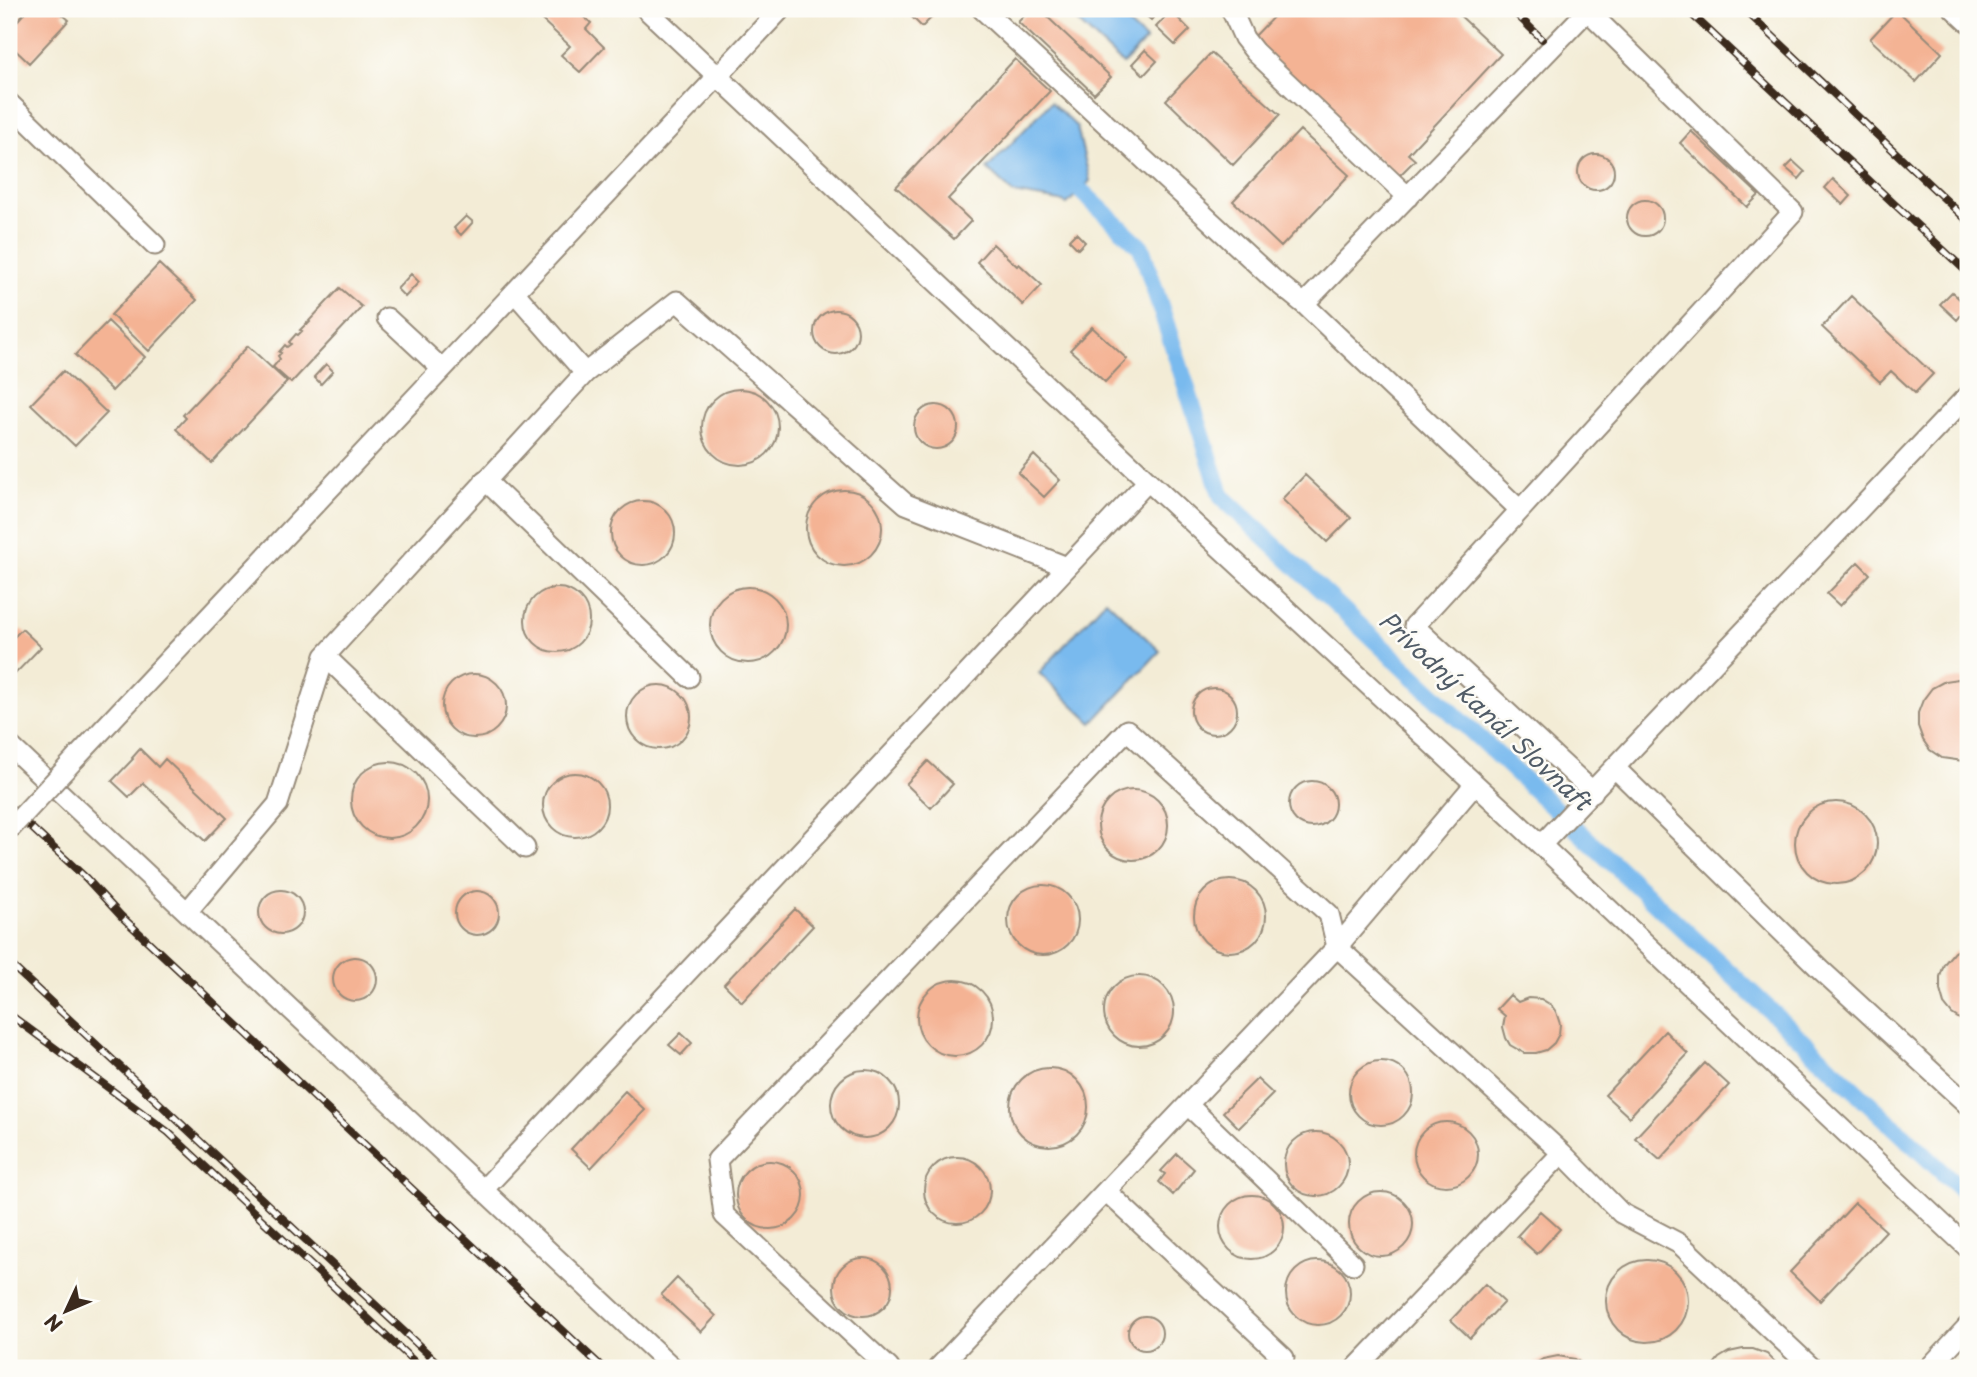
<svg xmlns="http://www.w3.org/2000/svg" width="1977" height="1377" viewBox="0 0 1977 1377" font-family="'Playpen Sans',sans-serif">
  <rect width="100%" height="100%" fill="#fdfcf7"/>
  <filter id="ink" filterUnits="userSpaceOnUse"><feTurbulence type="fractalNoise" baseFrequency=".0143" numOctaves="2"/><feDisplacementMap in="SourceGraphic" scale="14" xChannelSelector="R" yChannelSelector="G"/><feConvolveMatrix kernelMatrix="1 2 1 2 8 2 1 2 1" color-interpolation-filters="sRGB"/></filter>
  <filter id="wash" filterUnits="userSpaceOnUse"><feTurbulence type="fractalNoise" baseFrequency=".00686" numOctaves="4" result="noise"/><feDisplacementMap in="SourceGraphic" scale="28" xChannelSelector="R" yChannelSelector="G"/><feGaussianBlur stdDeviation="1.57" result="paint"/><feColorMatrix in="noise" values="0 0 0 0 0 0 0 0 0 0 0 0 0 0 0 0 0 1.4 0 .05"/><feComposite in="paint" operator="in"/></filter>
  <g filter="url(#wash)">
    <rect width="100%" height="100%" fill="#f3ecd6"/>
    <path fill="#79baee" stroke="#5a7286" stroke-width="2" d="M1064,9H1112L1146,40L1123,64Z
      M1051,102L1077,127L1090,181L1067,204L1060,201L1013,193L987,169Z
      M1106,600L1160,651L1092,723L1039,673Z"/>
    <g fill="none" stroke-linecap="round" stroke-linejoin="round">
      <path stroke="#79baee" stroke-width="18" d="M1081,191L1141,247L1222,497L1968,1196"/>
    </g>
    <g id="blocks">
      <path fill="#f4b394" d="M28,9H68L62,14L69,20L29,63L9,44V30Z
        M530,9H574L591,23L586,29L604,47L580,72L561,55L570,46Z
        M908,9H940L922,27L906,11Z
        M1031,9H1039L1111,77L1094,94L1018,22Z
        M1139,9H1161L1151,20Z
        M1281,9H1453L1501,54L1408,154L1415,160L1398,177L1252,39Z
        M1897,10L1942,53L1916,82L1870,39Z
        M1171,11L1190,30L1175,45L1156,27Z
        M1145,50L1157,61L1144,75L1132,64Z
        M1211,53L1280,115L1233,165L1166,100Z
        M1015,59L1050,91L948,199L971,221L954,239L896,187Z
        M1300,130L1349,175L1281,247L1233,201Z
        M1691,131L1759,195L1747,207L1680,143Z
        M1578 172a18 18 0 1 1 36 0a18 18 0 1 1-36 0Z
        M1793,161L1805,172L1799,179L1786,168Z
        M1833,179L1851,196L1843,205L1825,188Z
        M1627 218a18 18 0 1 1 36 0a18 18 0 1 1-36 0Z
        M466,216L473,222L461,235L454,228Z
        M1076,233L1085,242L1078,249L1069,240Z
        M993,244L1017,266L1019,264L1042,285L1023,305L977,262Z
        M159,264L197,300L149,351L111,315Z
        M411,274L419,282L405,297L397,289Z
        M340,288L362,307L291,383L273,367L280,359L278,356L281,353L279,352L285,345L287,347L291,344L289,342L296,334L298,335L302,331L300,330L307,323L308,324L310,322L309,321Z
        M1952,292L1968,307L1957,320L1940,304Z
        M1851,296L1933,374L1915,393L1891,371L1880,382L1822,327Z
        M814 332a22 22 0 1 1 44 0a22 22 0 1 1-44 0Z
        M108,321L145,357L112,391L75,355Z
        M1092,327L1127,359L1105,382L1070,350Z
        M248,346L287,382L212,463L176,429L186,418L183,415Z
        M326,364L333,371L321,384L314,377Z
        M63,371L107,413L75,446L31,404Z
        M702 427a38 38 0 1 1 76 0a38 38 0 1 1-76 0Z
        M914 427a22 22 0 1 1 44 0a22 22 0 1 1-44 0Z
        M1034,455L1060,480L1044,497L1018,473Z
        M1305,475L1351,518L1327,542L1282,499Z
        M806 528a38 38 0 1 1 76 0a38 38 0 1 1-76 0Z
        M611 533a32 32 0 1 1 64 0a32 32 0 1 1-64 0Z
        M1858,562L1870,574L1840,606L1827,594Z
        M710 625a38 38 0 1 1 76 0a38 38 0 1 1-76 0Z
        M525 620a32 32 0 1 1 64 0a32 32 0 1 1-64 0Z
        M22,629L41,647L16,673L9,667V634L13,638Z
        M442 706a32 32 0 1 1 64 0a32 32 0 1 1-64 0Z
        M1958,679L1968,680V760L1963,761L1942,758L1930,750L1923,740L1918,726V713L1923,700L1932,688L1945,681Z
        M627 717a32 32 0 1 1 64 0a32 32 0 1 1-64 0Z
        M1191 711a23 23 0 1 1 46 0a23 23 0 1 1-46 0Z
        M140,749L158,767L165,759L227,818L205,841L143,783L129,797L112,781L133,759L132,758Z
        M928,761L953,784L931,808L906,784Z
        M351 800a38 38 0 1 1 76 0a38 38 0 1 1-76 0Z
        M543 805a32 32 0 1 1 64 0a32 32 0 1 1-64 0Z
        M1289 804a23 23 0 1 1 46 0a23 23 0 1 1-46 0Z
        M1098 825a35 35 0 1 1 70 0a35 35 0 1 1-70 0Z
        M1795 843a41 41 0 1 1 82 0a41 41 0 1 1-82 0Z
        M1194 916a36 36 0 1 1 72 0a36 36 0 1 1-72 0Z
        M1008 920a35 35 0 1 1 70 0a35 35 0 1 1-70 0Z
        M259 912a22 22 0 1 1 44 0a22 22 0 1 1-44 0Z
        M455 913a22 22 0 1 1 44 0a22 22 0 1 1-44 0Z
        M795,909L813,926L742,1002L724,984Z
        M1968,945V1023L1964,1022L1952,1014L1944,1004L1940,990V977L1944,964L1954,952Z
        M333 979a22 22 0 1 1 44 0a22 22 0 1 1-44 0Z
        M1104 1011a35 35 0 1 1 70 0a35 35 0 1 1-70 0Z
        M917 1018a38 38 0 1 1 76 0a38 38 0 1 1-76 0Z
        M1510,995L1518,1002L1528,998L1541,999L1551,1005L1556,1012L1560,1024L1559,1034L1554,1043L1546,1050L1536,1053H1524L1510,1045L1506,1038L1503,1027L1505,1016L1497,1009Z
        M1665,1031L1688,1054L1629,1117L1605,1095Z
        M681,1033L692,1043L681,1055L669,1045Z
        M1349 1093a32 32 0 1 1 64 0a32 32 0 1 1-64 0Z
        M1705,1063L1729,1085L1660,1160L1635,1138Z
        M1010 1107a39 39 0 1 1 78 0a39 39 0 1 1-78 0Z
        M831 1104a34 34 0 1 1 68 0a34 34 0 1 1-68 0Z
        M1257,1079L1273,1094L1239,1128L1223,1112Z
        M625,1091L645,1110L591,1168L571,1149Z
        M1414 1154a32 32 0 1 1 64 0a32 32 0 1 1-64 0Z
        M1284 1164a32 32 0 1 1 64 0a32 32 0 1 1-64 0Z
        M1177,1154L1194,1169L1173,1195L1159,1182L1165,1174L1161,1171Z
        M924 1190a33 33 0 1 1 66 0a33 33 0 1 1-66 0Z
        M736 1195a34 34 0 1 1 68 0a34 34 0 1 1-68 0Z
        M1349 1224a32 32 0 1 1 64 0a32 32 0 1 1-64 0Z
        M1220 1227a32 32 0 1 1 64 0a32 32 0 1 1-64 0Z
        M1855,1203L1886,1231L1820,1301L1790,1272Z
        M1540,1211L1560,1229L1537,1254L1517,1236Z
        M834 1287a29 29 0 1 1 58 0a29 29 0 1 1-58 0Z
        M1606 1301a41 41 0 1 1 82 0a41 41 0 1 1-82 0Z
        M1286 1293a32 32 0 1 1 64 0a32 32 0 1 1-64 0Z
        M677,1278L716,1316L701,1332L661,1295Z
        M1485,1284L1504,1302L1470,1338L1451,1320Z
        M1128 1333a17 17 0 1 1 34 0a17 17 0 1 1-34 0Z
        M1743,1349H1753L1767,1354L1781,1368H1711L1719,1358L1729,1352Z
        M1558,1356L1575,1359L1588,1368H1528L1543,1359Z"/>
    </g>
  </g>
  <g filter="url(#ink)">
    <use href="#blocks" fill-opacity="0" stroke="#978b7a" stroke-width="2"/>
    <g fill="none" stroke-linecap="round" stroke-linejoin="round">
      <defs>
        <path id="minor" d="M646,9L1148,481L1541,845L1968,1248
          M982,9L1273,279L1304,304L1589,9
          M1231,9L1244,38L1255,52L1408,197
          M1586,9L1793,212L1414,626L1593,792
          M1954,9L1968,22
          M9,103L155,245
          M1304,304L1520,510
          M387,318L442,369
          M585,373L677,301L906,504L1067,567
          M485,480L689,677
          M325,656L525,848
          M9,745L673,1368
          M76,758L781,9
          M1615,768L1821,970L1968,1105
          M1541,845L1968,395
          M187,912L278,804L325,656L585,373L515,293
          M1188,1105L1353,1264
          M483,1190L1148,481
          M1106,1191L1284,1358
          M889,1368L724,1215L717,1160L1127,730L1329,914L1337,947L1562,1153L1621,1213L1680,1244L1812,1368
          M938,1368L1337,947L1475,784
          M1356,1368L1562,1153
          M1929,1368L1968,1326"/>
      </defs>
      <use href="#minor" stroke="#978b7a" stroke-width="23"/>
      <use href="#minor" stroke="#fff" stroke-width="19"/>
      <defs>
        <path id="rail" d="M1511,9L1542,39
          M1686,9L1968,273
          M1744,9L1968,221
          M9,807L86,878L121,916L603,1368
          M9,963L443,1368
          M9,1014L168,1132L421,1368"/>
      </defs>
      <use href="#rail" stroke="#3b2a1e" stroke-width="8"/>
      <use href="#rail" stroke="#fdfcf7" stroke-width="5" stroke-dasharray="16" stroke-linecap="butt"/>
      <defs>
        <path id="minor-bridge" d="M9,830L76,758"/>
      </defs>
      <use href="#minor-bridge" stroke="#978b7a" stroke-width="23" stroke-linecap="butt"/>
      <use href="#minor-bridge" stroke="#fff" stroke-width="19"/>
    </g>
  </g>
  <g text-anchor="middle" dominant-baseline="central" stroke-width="5" stroke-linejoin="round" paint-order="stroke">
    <g font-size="24" font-style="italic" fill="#515c67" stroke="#fdfcf7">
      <text transform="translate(1486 710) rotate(43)">Prívodný kanál Slovnaft</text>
    </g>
  </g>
  <rect width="1977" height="1377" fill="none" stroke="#fdfcf7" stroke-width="35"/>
  <g transform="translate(66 1311) rotate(226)" stroke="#fdfcf7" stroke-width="5" paint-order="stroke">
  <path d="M0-5L12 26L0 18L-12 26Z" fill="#3b2a1e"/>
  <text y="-10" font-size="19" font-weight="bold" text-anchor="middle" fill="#3b2a1e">N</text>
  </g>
</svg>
